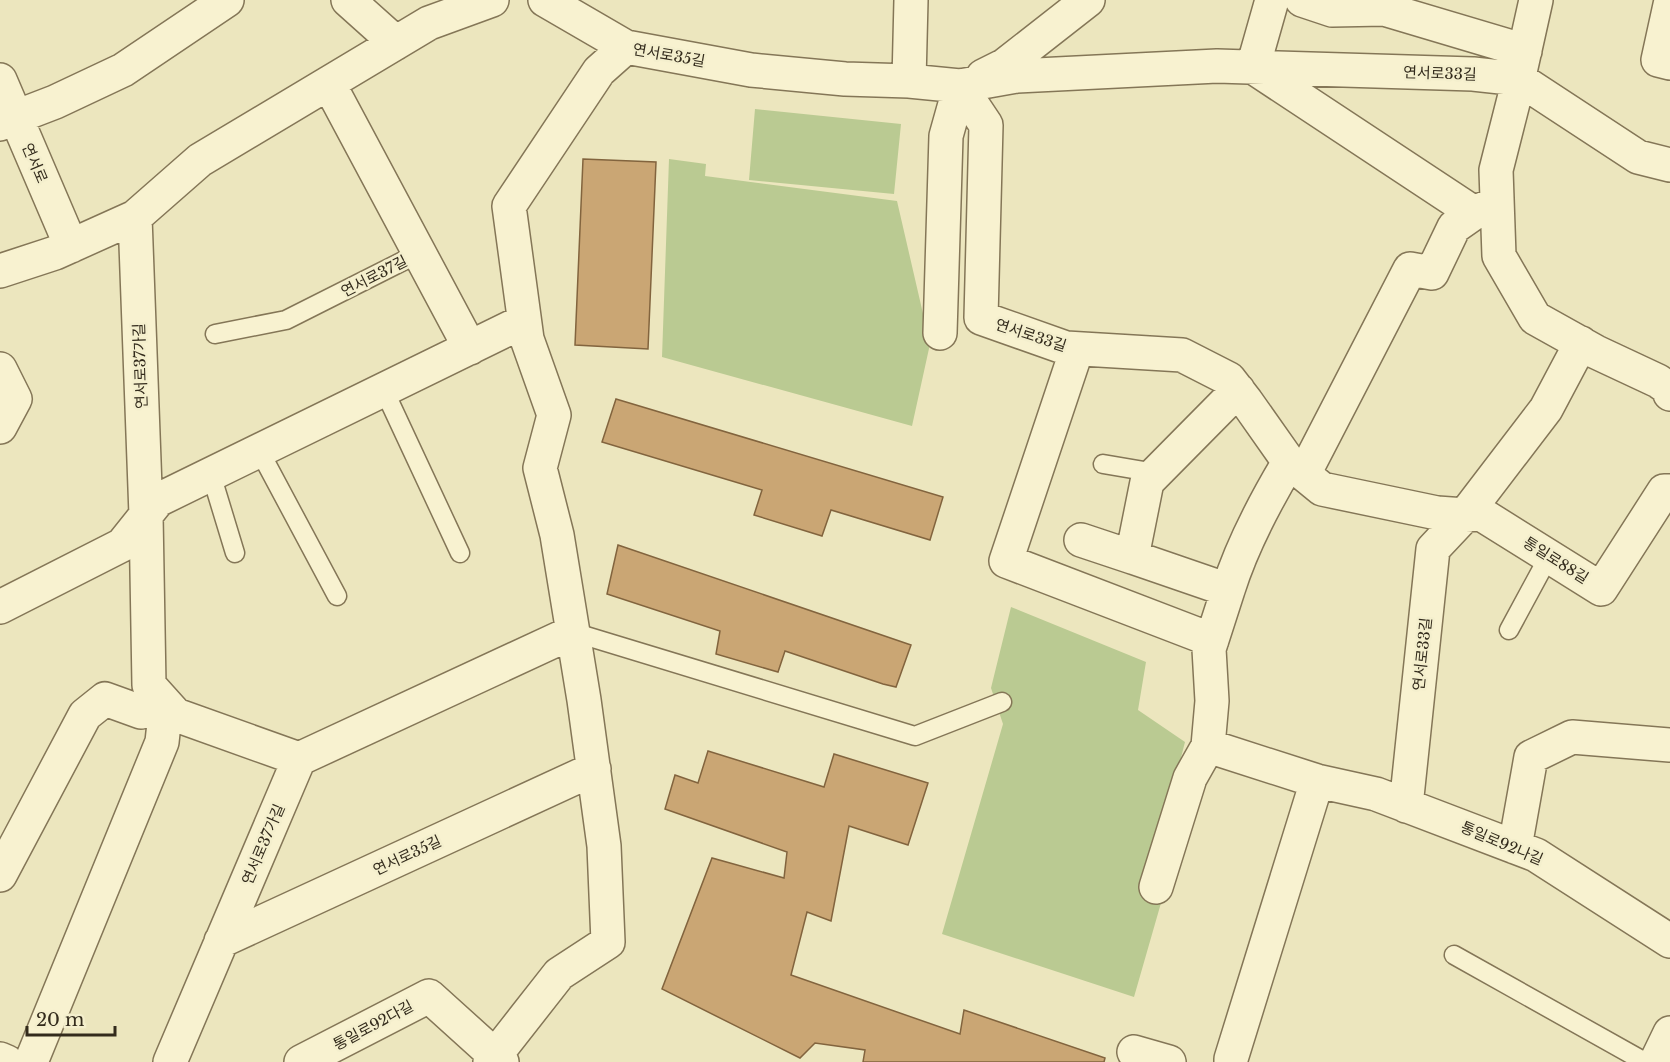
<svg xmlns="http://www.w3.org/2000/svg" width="1670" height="1062" viewBox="0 0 1670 1062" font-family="'Libre Baskerville','Noto Sans KR',serif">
  <rect width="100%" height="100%" fill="#ece6be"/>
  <path fill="#baca92" d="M755,109L901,124L894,194L749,180Z
    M669,159L706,164L705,176L897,201L930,344L912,426L662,357Z
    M1011,607L1146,662L1138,710L1185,742L1147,890L1163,896L1134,997L942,934L1003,724L991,688Z"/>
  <path fill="#caa674" stroke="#82643e" stroke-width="1.5" d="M583,159L656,162L648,349L575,345Z
    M616,399L943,497L930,540L831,510L822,536L754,515L762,490L602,442Z
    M618,545L911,645L896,687L883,684L785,651L778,672L716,654L720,631L607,594Z
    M708,751L824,787L834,754L928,783L908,845L849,826L831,921L807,912L791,975L960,1034L964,1010L1105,1058L1104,1062H863L865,1050L815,1043L800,1058L662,989L712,858L784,878L787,852L665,809L675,775L698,783Z"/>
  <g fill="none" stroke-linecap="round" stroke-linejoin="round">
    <defs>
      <path id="service" d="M215,334L286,320L419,253
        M384,390L460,553
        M259,450L337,596
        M1103,464L1156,473
        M211,474L235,553
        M1509,630L1549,556
        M573,632L915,736L1002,702
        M1454,955L1645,1062"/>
      <path id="minor" d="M348,0L396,43
        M545,0L626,47L751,70L845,79L909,81L960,86L1017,76L1217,66L1473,74L1519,79L1638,157L1670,165
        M1272,0L1253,67L1474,213
        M1302,0L1332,10L1384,9L1525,51
        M1536,0L1514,99L1496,170L1499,256L1535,318L1596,352L1658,381L1668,388L1670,394
        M1670,5L1658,60L1670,63
        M983,76L1005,65L1088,0
        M0,80L71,246
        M909,81L911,0
        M329,84L470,348
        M0,124L16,117L55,102L123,70L227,0
        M135,217L146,515L149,685L176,715L299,759
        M0,271L55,253L135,217L200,160L429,23L492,0
        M940,333L946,136L960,86L986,125L981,318L1066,348L1182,355L1229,379L1246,401L1289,462L1322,489L1437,513L1465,515L1481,514L1601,589L1664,491H1670
        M1077,349L1006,561L1212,640
        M0,369L15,399L0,427
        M1238,390L1147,482L1132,557L1228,590C1242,545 1265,502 1289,462
        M1304,474L1410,269L1432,273L1454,227L1474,213L1497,203
        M1081,540L1132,557
        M0,607L122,545L158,500L524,321
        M1208,746L1317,781L1376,794L1536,855L1670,941
        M299,759L573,632
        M1406,806L1433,549L1465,515L1546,409L1581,343
        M1515,847L1531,757L1572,737L1670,745
        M0,875L85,715L105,699L141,712L166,705L162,742L31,1062
        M1156,887L1190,778L1208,746L1212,701L1209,649L1228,590
        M221,941L594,769
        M1134,1052L1169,1062
        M0,1059L7,1062
        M170,1062L299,759
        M301,1062L429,996L502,1062
        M490,1062L559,974L608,942L604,846L584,700L557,535L540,468L554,415L527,339L509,206L599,71L626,47
        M1231,1062V1059L1317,781
        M1656,1062L1670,1033"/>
    </defs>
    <use href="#service" stroke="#847657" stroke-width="21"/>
    <use href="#minor" stroke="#847657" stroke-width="36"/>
    <use href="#service" stroke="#f8f2d0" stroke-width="18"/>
    <use href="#minor" stroke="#f8f2d0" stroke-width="33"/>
  </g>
  <g text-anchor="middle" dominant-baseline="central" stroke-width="5" stroke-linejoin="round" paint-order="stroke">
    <g font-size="15" fill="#332b1c" stroke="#f4efcd">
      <text transform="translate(669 55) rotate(10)">연서로35길</text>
      <text transform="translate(1440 73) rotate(2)">연서로33길</text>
      <text transform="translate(35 163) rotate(67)">연서로</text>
      <text transform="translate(374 276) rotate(-27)">연서로37길</text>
      <text transform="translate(1031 335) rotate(18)">연서로33길</text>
      <text transform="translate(140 366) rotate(-92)">연서로37가길</text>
      <text transform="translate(1556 560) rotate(32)">통일로88길</text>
      <text transform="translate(1422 654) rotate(-84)">연서로33길</text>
      <text transform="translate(1502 843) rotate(23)">통일로92나길</text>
      <text transform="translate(263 844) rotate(-67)">연서로37가길</text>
      <text transform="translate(407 855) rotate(-25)">연서로35길</text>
      <text transform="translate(373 1025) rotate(-28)">통일로92다길</text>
    </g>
  </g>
  <path d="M27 1026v9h88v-9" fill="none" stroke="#332b1c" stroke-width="3"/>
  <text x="36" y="1026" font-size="18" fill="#332b1c" stroke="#f4efcd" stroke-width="4.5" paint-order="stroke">20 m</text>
</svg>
